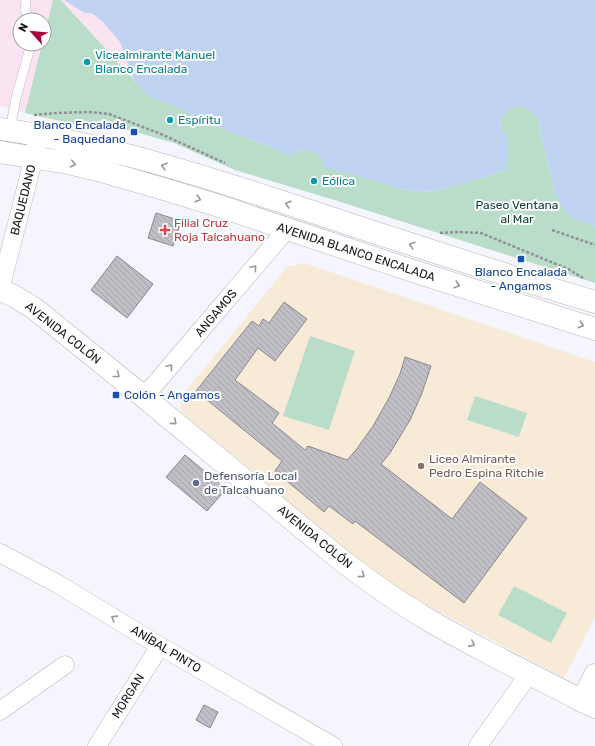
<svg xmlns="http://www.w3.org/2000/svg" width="595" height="746" viewBox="0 0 595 746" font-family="Rubik,sans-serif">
  <defs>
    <pattern id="building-back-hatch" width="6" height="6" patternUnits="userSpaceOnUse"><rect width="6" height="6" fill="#c1bfc6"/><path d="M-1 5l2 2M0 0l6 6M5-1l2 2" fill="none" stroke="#a5a4aa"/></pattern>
  </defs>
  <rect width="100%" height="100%" fill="#f4f5fd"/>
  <path fill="#fbe4f1" d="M0,0H53L44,36V20H20V44H42L25,113L0,106Z
    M61,0H64L83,12L93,14L103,22L120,42L133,78L145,92Z"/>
  <path fill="#f7ead6" d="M304,263L595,362V617L564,678L411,597L348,551L181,412L180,398L287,267Z"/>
  <path fill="#baddca" d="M53,0H61L145,92L153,98L170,104L228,131L256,141L292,156L295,151C307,149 318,151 324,162L401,189L428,192L458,185L506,170V135L500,126C504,109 507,109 523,106L537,116L554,190L563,209L573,219L595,226V283L344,203L235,170L174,143L111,125L74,124L25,113L42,44H44V36Z
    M310,336L355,351L329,430L283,416Z
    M475,396L527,413L519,437L467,420Z
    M514,586L567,613L551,643L498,615Z"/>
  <path fill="#c0d2f2" d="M64,0H595V226L573,219L563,209L554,190L537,116L523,106C507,109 504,109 500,126L506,135L508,151L506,170L458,185L428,192L401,189L377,181L324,167C324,152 307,149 295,151L292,156L256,141L228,131L191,115L170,104L153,98L145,93L133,78L120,42L103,22L93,14L83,12Z"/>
  <path fill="url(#building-back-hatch)" stroke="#8a888e" d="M156,213L181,221L173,246L148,238Z
    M117,256L153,284L127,318L91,290Z
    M284,302L307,319L275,361L258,348L235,380L279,413L272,423L305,450L308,446L347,460L356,450L373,426L388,400L400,374L405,357L431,366L422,393L410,420L390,453L381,464L452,519L480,482L527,518L464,603L355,521L353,524L329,506L324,512L275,471L282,461L196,391L252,321L259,326L263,319L269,323Z
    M185,455L226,489L207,511L166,477Z
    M204,705L218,712L210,728L196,720Z"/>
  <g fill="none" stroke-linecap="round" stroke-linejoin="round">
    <defs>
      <path id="service" d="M26,0L25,10L31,20
        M10,130L16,98L31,44"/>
      <path id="minor" d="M0,290L34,157L36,145
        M144,397L287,229
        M0,553L58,584L160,646L333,746
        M0,711L65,665
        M97,746L160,646
        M478,746L529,674"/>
      <path id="tertiary" d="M582,701L595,675"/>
      <path id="secondary" d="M0,290L14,296L35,309L144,397L335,555C363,577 392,598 422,616C441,628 461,638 481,649C519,669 557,688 595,707"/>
      <path id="primary" d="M0,129C105,144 207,177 307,210C403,242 499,273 595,302
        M0,152L68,163L98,170L167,190L216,205L410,270L595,329"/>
    </defs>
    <use href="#service" stroke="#b6b7be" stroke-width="10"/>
    <use href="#minor" stroke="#b6b7be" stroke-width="19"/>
    <use href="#tertiary" stroke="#b6b7be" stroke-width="23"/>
    <use href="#secondary" stroke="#b6b7be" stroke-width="23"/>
    <use href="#primary" stroke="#b6b7be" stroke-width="23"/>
    <path stroke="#909096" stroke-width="2.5" stroke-dasharray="3 2" stroke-linecap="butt" d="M34,115L56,113L88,112L109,114L161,134L225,163
      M552,230L595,245
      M440,233L457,232L481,233L568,269L583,278"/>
    <use href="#service" stroke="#fff" stroke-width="9"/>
    <use href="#minor" stroke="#fff" stroke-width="18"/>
    <use href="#tertiary" stroke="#fff" stroke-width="22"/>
    <use href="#secondary" stroke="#fff" stroke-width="22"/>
    <use href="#primary" stroke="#fff" stroke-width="22"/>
  </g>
  <defs><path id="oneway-chevron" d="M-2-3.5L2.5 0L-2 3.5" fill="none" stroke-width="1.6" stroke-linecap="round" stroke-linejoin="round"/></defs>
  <g stroke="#989899">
    <use href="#oneway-chevron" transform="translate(73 164) rotate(13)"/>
    <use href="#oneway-chevron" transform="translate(164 166) rotate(-164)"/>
    <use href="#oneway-chevron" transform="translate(198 199) rotate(17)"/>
    <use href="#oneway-chevron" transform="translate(288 204) rotate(-162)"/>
    <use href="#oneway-chevron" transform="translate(412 245) rotate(-162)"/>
    <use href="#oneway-chevron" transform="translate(254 268) rotate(-50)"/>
    <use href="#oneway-chevron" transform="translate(457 285) rotate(18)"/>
    <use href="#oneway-chevron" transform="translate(581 325) rotate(18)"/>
    <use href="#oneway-chevron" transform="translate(170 367) rotate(-50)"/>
    <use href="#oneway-chevron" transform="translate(117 375) rotate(39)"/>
    <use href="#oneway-chevron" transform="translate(174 422) rotate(40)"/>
    <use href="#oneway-chevron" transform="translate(362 575) rotate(37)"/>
    <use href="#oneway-chevron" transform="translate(114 618) rotate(-148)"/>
    <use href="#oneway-chevron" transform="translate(472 644) rotate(28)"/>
  </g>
  <g fill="#0f9aa8" stroke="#fff" stroke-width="1.5">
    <circle cx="87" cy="62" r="4"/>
    <circle cx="170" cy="120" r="4"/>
    <circle cx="314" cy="181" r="4"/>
  </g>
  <g fill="#1a4fb4" stroke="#fff" stroke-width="1.5">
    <rect x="130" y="128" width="8" height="8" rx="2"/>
    <rect x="517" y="255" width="8" height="8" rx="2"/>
    <rect x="112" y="391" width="8" height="8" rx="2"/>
  </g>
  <path fill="#e0444e" stroke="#fff" stroke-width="1.5" d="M163 224h4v4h4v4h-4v4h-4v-4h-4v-4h4z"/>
  <circle fill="#8d6e63" stroke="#fff" stroke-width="1.5" cx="421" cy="466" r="4"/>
  <circle fill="#5c6f8a" stroke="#fff" stroke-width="1.5" cx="196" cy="483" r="4"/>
  <g text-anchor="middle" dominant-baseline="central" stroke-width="4" stroke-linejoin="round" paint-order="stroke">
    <g font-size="12" fill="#0d838f" stroke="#fff" text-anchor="start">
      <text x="95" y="55">Vicealmirante Manuel<tspan x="95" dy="14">Blanco Encalada</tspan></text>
      <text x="178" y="120">Espíritu</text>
      <text x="322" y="181">Eólica</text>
    </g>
    <g font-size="12" fill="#164399" stroke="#fff" text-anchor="end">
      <text x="126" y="125">Blanco Encalada<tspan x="126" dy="14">- Baquedano</tspan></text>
      <text x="521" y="272" text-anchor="middle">Blanco Encalada<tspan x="521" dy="14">- Angamos</tspan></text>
      <text x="124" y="395" text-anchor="start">Colón - Angamos</text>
    </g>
    <g font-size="12" fill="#19191c" stroke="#fff">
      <text transform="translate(23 200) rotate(-76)">BAQUEDANO</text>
      <text transform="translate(356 252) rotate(18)">AVENIDA BLANCO ENCALADA</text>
      <text transform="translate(216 313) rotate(-50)">ANGAMOS</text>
      <text transform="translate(63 333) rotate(38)">AVENIDA COLÓN</text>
      <text transform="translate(315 537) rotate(39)">AVENIDA COLÓN</text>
      <text transform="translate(166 649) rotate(31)">ANÍBAL PINTO</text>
      <text transform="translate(128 696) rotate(-58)">MORGAN</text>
    </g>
    <g font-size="12" fill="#11422e" stroke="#fff">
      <text x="517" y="205">Paseo Ventana<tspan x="517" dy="14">al Mar</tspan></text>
    </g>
    <g font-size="12" fill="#be3a42" stroke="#fff" text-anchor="start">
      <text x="174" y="223">Filial Cruz<tspan x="174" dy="14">Roja Talcahuano</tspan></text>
    </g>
    <g font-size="12" fill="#785e54" stroke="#fff" text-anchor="start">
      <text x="429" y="459">Liceo Almirante<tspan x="429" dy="14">Pedro Espina Ritchie</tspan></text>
    </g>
    <g font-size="12" fill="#4e5e75" stroke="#fff" text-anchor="start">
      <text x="204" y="476">Defensoría Local<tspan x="204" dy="14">de Talcahuano</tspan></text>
    </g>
  </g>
  <g transform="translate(32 32) rotate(297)"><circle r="19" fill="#ffffff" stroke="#a3a3a4"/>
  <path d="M0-3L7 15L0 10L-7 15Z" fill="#a3063f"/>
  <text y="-6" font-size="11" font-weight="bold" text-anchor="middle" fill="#19191c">N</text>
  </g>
</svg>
